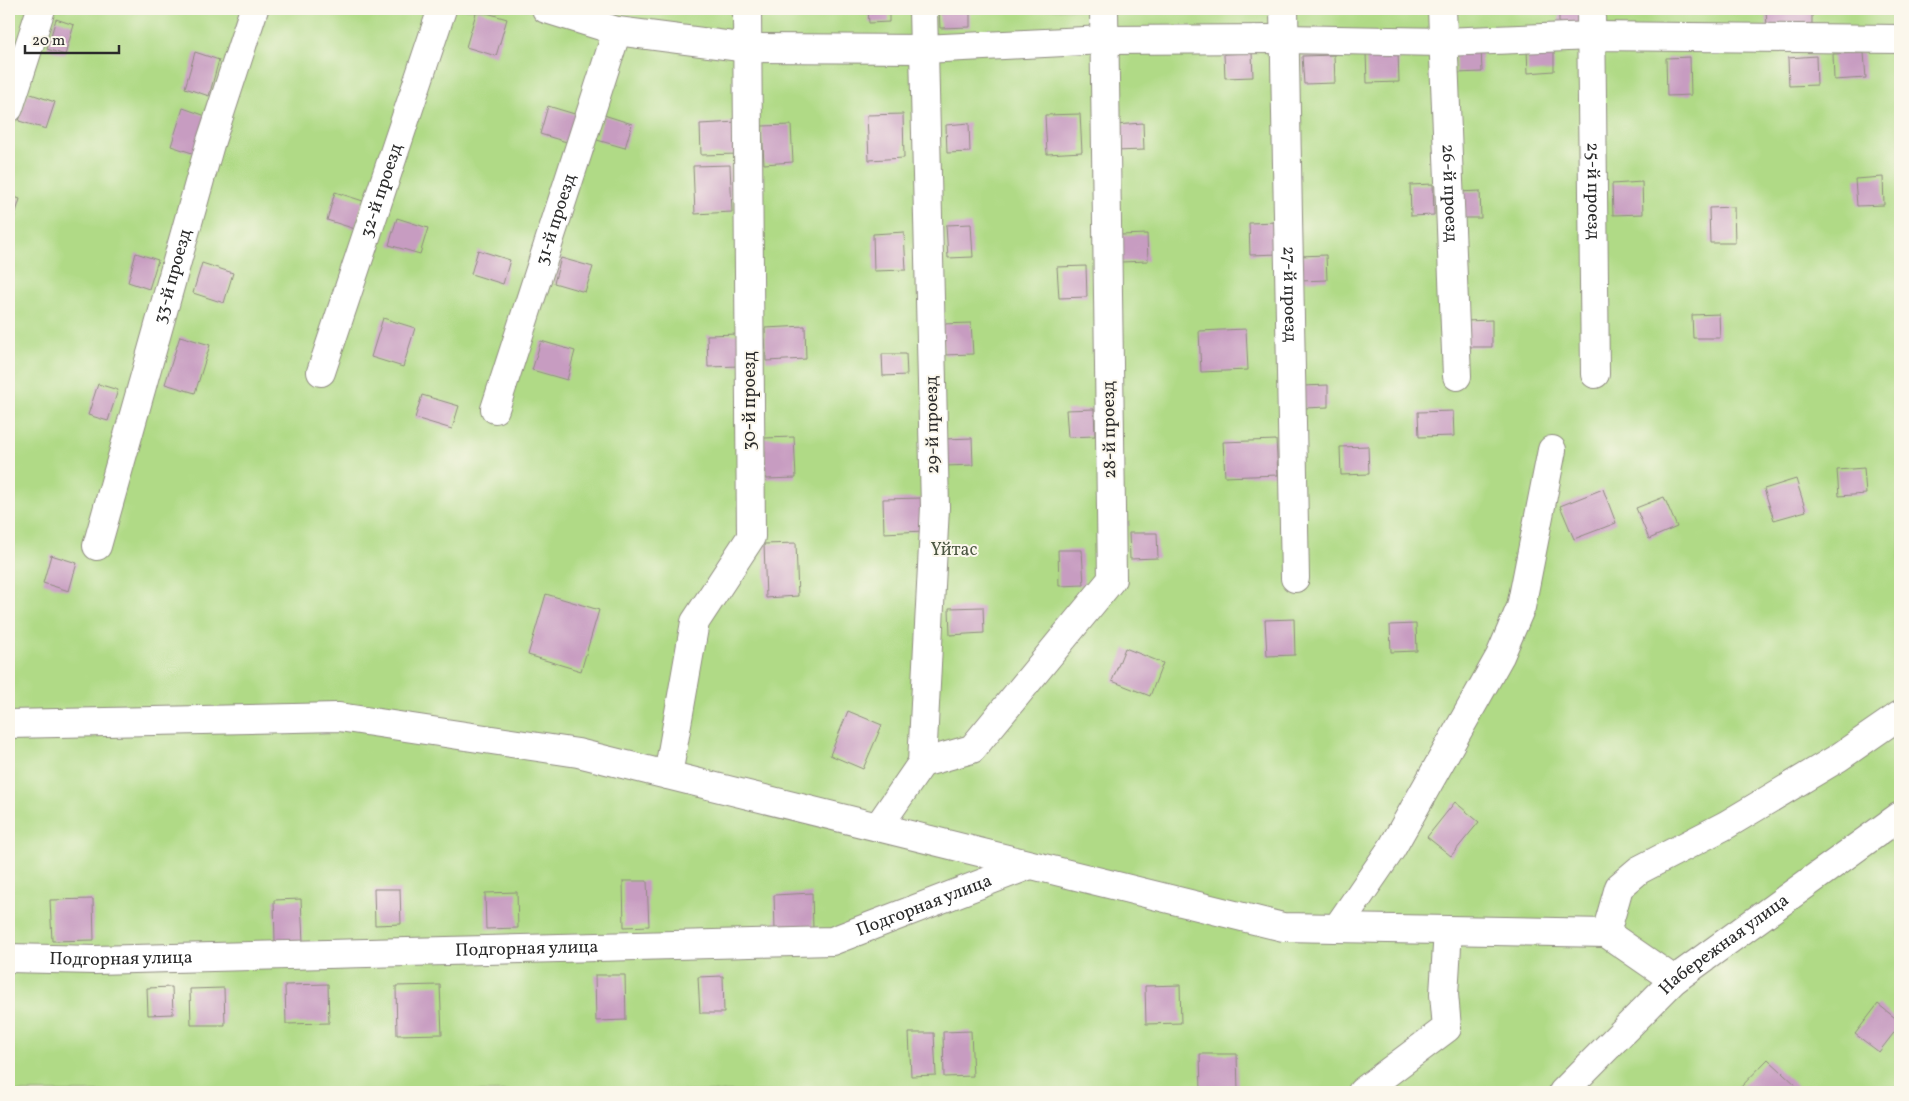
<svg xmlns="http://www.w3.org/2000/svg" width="1909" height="1101" viewBox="0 0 1909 1101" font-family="Vollkorn,serif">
  <rect width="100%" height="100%" fill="#fbf7ec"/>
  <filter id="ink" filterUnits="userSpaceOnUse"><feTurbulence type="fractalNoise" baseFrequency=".02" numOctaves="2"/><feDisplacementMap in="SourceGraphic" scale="10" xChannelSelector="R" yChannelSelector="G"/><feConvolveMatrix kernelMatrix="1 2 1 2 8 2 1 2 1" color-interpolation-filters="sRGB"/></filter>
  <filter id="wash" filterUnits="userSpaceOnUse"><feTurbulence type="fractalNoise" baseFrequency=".0096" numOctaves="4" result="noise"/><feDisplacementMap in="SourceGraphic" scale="20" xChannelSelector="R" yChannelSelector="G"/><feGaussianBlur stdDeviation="1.12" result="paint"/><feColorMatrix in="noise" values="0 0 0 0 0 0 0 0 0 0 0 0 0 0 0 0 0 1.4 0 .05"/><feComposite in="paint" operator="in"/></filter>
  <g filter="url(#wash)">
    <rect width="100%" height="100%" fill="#f3ebd4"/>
    <path fill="#b0da86" stroke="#6e8258" d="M9,9H1900V1092H9Z"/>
    <g id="blocks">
      <path fill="#c79cc1" d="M868,9H889V22L869,23Z
        M939,9H970V27L940,28Z
        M1559,9H1581V25H1559Z
        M1766,9H1812V25L1767,27Z
        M477,10L507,19L496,56L466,47Z
        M56,19L74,25L65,55L47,49Z
        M1481,47L1482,72L1456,73L1455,48Z
        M1554,49V71L1528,73L1527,50Z
        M1398,51L1399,82L1367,83L1366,52Z
        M195,52L219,60L209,96L185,88Z
        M1252,53L1253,77L1225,78L1224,54Z
        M1864,53L1866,78L1834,80L1833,54Z
        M1334,55L1335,83L1304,84L1302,56Z
        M1816,56L1817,85L1789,86L1788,58Z
        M1690,57L1691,95L1667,96L1666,58Z
        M28,93L55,102L46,129L19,121Z
        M548,106L578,115L570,143L540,134Z
        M183,108L206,116L195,154L171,146Z
        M903,114L904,158L869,160L867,115Z
        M1080,114L1082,152L1047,154L1045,115Z
        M604,115L632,124L625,148L597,140Z
        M737,122L739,154L701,155L700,124Z
        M969,123L970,152L947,153L946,125Z
        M1143,123L1144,150L1115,151L1114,125Z
        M791,125L793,162L764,164L762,126Z
        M730,165L732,212L695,214L693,166Z
        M1883,177L1884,205L1857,206L1855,179Z
        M1642,182L1643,214L1613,215L1612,184Z
        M1433,184L1434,215L1411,216L1410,185Z
        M1480,191L1481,218H1458L1457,192Z
        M335,192L363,201L355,229L327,220Z
        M9,195L20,199L9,235Z
        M1734,207L1735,243H1710L1709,208Z
        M397,218L428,228L420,254L389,245Z
        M1277,222L1279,254L1250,255L1249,223Z
        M971,224L973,257L948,258L946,225Z
        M904,232L906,270L874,271L873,234Z
        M1147,234L1148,261L1121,262L1120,235Z
        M478,250L510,260L503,284L471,274Z
        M136,253L158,260L149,289L128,282Z
        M1326,255L1327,280L1300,281L1299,256Z
        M561,258L593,267L585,292L554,283Z
        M202,263L233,273L224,303L193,293Z
        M1086,266L1087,297L1059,298L1057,267Z
        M1719,314L1720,338H1693L1692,315Z
        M383,318L415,328L403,367L371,357Z
        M1492,320V347H1465V321Z
        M971,323L973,354L944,355L942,324Z
        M805,326L806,359L766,361L765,328Z
        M1246,329L1248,370L1201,372L1199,331Z
        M739,334L740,366L708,367L707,335Z
        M180,336L210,345L195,393L165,384Z
        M541,341L575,351L567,380L532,370Z
        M882,354H906L907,375L883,376Z
        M98,384L118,390L108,421L88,415Z
        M1328,385V407L1304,408L1303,386Z
        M422,395L459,406L452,429L415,418Z
        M1094,409L1095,436L1068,437L1066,410Z
        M1453,411L1454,436L1419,437L1418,412Z
        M794,437L796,478L766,479L764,438Z
        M972,438L973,465L946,466L945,439Z
        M1276,440L1278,475L1225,477L1223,442Z
        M1368,446L1369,474L1341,475L1340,447Z
        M1864,468L1866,494L1839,496L1837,470Z
        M1796,479L1806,511L1774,520L1764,489Z
        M1603,489L1616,523L1574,539L1560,506Z
        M1664,497L1677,527L1649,539L1636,508Z
        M922,498L924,531L884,533L883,499Z
        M1129,533H1157L1158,558L1130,559Z
        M796,543L798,596L766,598L764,544Z
        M1058,550H1082L1084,585L1059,586Z
        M51,555L77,563L69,591L43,583Z
        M546,594L599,610L581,671L528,655Z
        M983,607L984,633L950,635L949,608Z
        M1294,619L1295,655L1267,656L1265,620Z
        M1416,624L1417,651L1391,652L1390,625Z
        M1125,648L1163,663L1150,696L1112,681Z
        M848,711L882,725L863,769L830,755Z
        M1455,802L1479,822L1451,856L1427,837Z
        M623,881H647L649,926L624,927Z
        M374,889H400L401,924L375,925Z
        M517,892L518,928L486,929L485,893Z
        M812,893L813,929L775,930L774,895Z
        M93,899L94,940L52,941L50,900Z
        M301,899L303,942L275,943L274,900Z
        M595,975H625L626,1020L596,1021Z
        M723,976L724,1013H700L698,977Z
        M328,984L329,1023L286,1024L285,985Z
        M440,985L442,1034L397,1035L396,986Z
        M1180,985L1181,1023L1146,1024L1145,986Z
        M172,987L173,1014L148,1015L147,988Z
        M224,988L225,1025H191L190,989Z
        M1878,1004L1900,1022V1025L1879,1052L1855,1034Z
        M971,1031L973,1076L944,1077L943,1032Z
        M909,1033H934L936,1075L911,1076Z
        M1200,1054H1237L1238,1091L1201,1092Z
        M1768,1059L1797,1086L1792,1092H1739L1737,1091Z"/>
    </g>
  </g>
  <g filter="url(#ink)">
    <use href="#blocks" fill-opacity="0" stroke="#8f8b80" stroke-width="1"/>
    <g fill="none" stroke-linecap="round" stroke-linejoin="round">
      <defs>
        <g id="minor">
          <path d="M546,9L617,31L748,48L924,49L1104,40L1285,39L1443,42L1592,36L1900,39"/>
          <path id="s1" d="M1284,9L1295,578"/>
          <path id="s2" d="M1442,9L1457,376"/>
          <path id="s3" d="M1591,9L1595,374"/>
          <path d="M9,108L41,9"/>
          <path id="s4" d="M321,372L442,9"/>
          <path id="s5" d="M495,409L617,31"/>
          <path id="s6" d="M97,546L210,144L254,9"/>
          <path d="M9,724L339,717L578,753L1283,927L1606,933L1674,980"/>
          <path d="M922,763L972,749L1112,579L1104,9"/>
          <path d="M668,775L695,622L751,537L747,9"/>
          <path d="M878,827L922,763L935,507L923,9"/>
          <path d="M1337,928L1392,848L1500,656L1521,607L1552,450"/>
          <path d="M1606,933L1619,887L1639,870L1726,825L1838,758L1900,715"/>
          <path id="s7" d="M9,958L94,960L832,941L1030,865"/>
          <path d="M1362,1092L1447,1028L1444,994L1448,930"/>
          <path id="s8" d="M1563,1092L1674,980L1900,816"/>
        </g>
      </defs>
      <use href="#minor" stroke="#8f8b80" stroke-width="30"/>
      <use href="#minor" stroke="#fff" stroke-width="28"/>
    </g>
  </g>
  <g text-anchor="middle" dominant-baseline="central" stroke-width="4" stroke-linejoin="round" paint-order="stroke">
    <g font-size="18" fill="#2b2b2b" stroke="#fbf7ec">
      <text stroke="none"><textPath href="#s4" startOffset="191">32-й проезд</textPath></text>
      <text stroke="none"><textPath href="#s2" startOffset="184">26-й проезд</textPath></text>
      <text stroke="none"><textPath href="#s3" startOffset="182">25-й проезд</textPath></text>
      <text stroke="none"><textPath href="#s5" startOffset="199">31-й проезд</textPath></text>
      <text stroke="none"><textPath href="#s6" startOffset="280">33-й проезд</textPath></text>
      <text stroke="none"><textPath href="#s1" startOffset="285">27-й проезд</textPath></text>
      <text transform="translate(750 401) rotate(-90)">30-й проезд</text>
      <text transform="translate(933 425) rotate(-91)">29-й проезд</text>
      <text transform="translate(1110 430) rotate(-91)">28-й проезд</text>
      <text stroke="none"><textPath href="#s7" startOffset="922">Подгорная улица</textPath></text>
      <text stroke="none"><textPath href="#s8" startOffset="219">Набережная улица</textPath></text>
      <text stroke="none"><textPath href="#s7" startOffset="518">Подгорная улица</textPath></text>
      <text stroke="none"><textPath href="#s7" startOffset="112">Подгорная улица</textPath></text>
    </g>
    <g font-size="18" fill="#4c5742" stroke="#fbf7ec">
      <text x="954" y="550">Үйтас</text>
    </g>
  </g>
  <rect width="1909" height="1101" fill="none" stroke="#fbf7ec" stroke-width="30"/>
  <path d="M25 45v8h94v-8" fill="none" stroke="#2b2b2b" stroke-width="2.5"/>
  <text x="32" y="45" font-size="15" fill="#2b2b2b" stroke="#fbf7ec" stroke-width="4" paint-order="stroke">20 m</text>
</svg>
